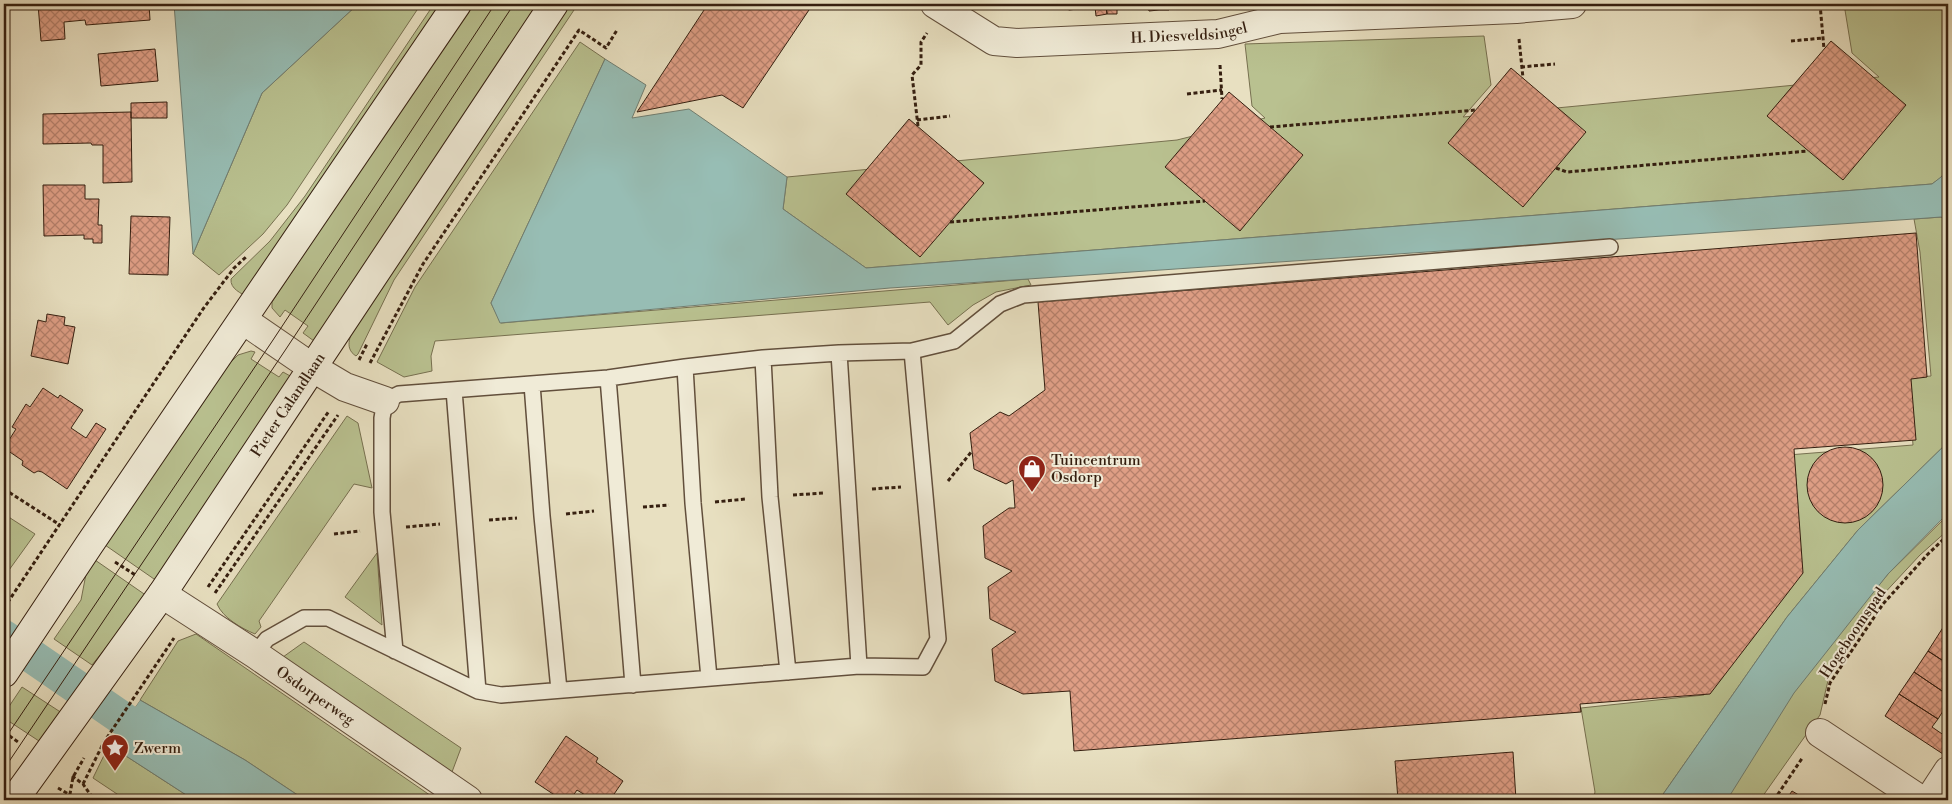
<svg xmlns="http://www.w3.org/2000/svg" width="1952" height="804" viewBox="0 0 1952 804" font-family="'Libre Bodoni',serif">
  <defs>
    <pattern id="building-cross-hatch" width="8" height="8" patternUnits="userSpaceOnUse" patternTransform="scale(1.25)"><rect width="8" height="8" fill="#de9e85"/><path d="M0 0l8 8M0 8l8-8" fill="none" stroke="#b5806b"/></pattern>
  </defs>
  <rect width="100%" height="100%" fill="#e8e0c1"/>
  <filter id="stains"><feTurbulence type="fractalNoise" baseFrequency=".004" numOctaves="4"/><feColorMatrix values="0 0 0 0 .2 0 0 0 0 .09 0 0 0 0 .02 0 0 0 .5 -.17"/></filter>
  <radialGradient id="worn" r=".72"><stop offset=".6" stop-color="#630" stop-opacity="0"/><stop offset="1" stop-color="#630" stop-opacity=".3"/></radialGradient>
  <path fill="#b9c190" stroke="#777050" d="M358,4H421L287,205L263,234L219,275L193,254L262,93Z
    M434,4H444L249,298C241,293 230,289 231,279L270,241L305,196Z
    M471,4H544L314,341L303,333L308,326L285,310L280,317L272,308V302Z
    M569,4H578L394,280L358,354L356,356C343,348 351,333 357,323Z
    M1844,4H1948V169L1942,177L1932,184L866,268L783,209L787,177L1177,140L1265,118L1252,106L1245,44L1484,36L1491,85L1463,117L1879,77L1852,53Z
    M580,42L605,59L491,303L501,323L1028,279L1031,285L996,292L973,305L948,325L930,302L435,341L431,356L432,371L404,377L377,362L415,287Z
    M1941,217L1948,220V442L1858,530L1787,617L1659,800H1593L1595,792L1581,708L1704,695L1798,572L1788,455L1913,445L1908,378L1931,376L1920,252L1914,219Z
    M251,351L255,352L251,359L279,377L283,372L292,377L157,579H154L105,545L103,540L230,363L238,355Z
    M347,416L358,423L372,488L354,484L259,621L261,627L255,634C241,628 223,618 217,604Z
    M4,514L35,534L4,577Z
    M1948,515V530L1920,555L1879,599L1830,672L1820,715L1760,800H1725L1793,687L1888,574Z
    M377,553L382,625L345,597Z
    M95,560L147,596L92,665L54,639L81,600L87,569Z
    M196,634L437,800H305L245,760L140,700L178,641Z
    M304,642L461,748L452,772L283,657Z
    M22,687L62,713L42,743L4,718V714Z
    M109,745L194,800H126L93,778Z"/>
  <path fill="#97bdb4" stroke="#707e72" d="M174,4H358L262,93L193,254Z
    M605,59L646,85L632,118L689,109L787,177L783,209L866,268L1932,184L1941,177L1948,169V220L1941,217L1914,219L1028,279L890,288L500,323L491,303Z
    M1948,442V513L1888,574L1794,693L1727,800H1659L1787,617L1858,530Z
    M140,700L245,760L305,800H194L109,745Z"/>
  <path fill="#e8e0c1" d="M138,698L140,700L109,745L107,744Z"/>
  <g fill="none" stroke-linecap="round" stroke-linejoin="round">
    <path stroke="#97bdb4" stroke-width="34" d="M4,637L164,747"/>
  </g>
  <path fill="url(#building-cross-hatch)" stroke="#351f10" d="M38,4H62V6L84,4H149L150,20L86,25L85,20L64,22L65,39L41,41Z
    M708,4H813L743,108L722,95L637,112Z
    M1060,4H1070L1069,10Z
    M1070,4H1106L1107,14L1096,16L1095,7L1069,10Z
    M1106,4H1132L1117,6V14H1107Z
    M1147,4H1158L1159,10L1149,11Z
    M1158,4H1169V10H1159Z
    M1200,4H1210L1211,5L1200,7Z
    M1831,41L1906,105L1843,180L1767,116Z
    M155,49L158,81L101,86L98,54Z
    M1511,68L1586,132L1523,207L1448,143Z
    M1229,92L1303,155L1240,231L1165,167Z
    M167,102V118H131V103Z
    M131,112L132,182L103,183V145H92L91,143L43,144V114Z
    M909,119L984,183L920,257L846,194Z
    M43,185H85V199H99L98,225H102V243H93V239H84V235L44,236Z
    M131,216L170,217L168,275L129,274Z
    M1916,233L1927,377L1911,379L1916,440L1794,449L1803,573L1710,694L1580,704L1581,712L1074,751L1070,691L1023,694L995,681L992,649L1016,632L990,619L988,587L1012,571L985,558L983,526L1009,508H1015L1013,480L1006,484L974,469L970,433L1000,412L1009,416L1045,390L1038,302Z
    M47,314L65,317L64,325L75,327L68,364L31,356L38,320L46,322Z
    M43,388L58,398L60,395L83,410L71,428L86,438L96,423L106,429L67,489L42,472L38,471L34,473L22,465L23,461L4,448L16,429L12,427L26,404L30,407Z
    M1807 485a38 38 0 1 1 76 0a38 38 0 1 1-76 0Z
    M1948,619V633L1942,629Z
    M1942,629L1948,633V664L1928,651Z
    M1928,651L1948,664V695L1914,672Z
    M1914,672L1948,695V715L1943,711L1938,719L1899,694Z
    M1899,694L1938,719L1932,727L1948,738V745L1943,754L1885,716Z
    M566,736L598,758L596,762L623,781L610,800H593L577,790L570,800H562L535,782Z
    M1513,752L1516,800H1398L1395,761Z
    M1792,791L1807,800H1786Z"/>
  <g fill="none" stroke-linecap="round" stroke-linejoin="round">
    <defs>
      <path id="lane" d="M912,351L954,341L1000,304L1023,295L1610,247
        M839,353L859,666
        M763,358L770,497L788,672
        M685,367L693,503L709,678
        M608,378L633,685
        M532,384L542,516L559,690
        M454,390L478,691
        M255,654L267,639L304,618H328L478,691L501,695L859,666L923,667L938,639L912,351L839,353L763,358L685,367L608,378L399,394L385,401L382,418V512L395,651"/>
      <g id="street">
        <path id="s1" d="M935,4L994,41L1017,43L1218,34L1280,19L1516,9L1572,4"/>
        <path d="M243,320L313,368L345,387L385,401"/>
        <path id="s2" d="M162,594L255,654L468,800"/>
        <path d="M1820,733L1921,800"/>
        <path d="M1929,800L1948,771"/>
      </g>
      <g id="secondary">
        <path d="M4,673L89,545L457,4"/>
        <path id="s3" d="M14,800L162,594L554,4"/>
      </g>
    </defs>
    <use href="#lane" stroke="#624f3c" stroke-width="18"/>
    <use href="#street" stroke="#624f3c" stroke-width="30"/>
    <use href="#secondary" stroke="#351f10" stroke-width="30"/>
    <path stroke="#351f10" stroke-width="3" stroke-dasharray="4 2.5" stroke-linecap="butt" d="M1820,4L1824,49
      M1519,39L1523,78
      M1791,41L1823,38
      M1220,65L1222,99
      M1521,67L1555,64
      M1187,94L1222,90
      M917,120L950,116
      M918,126L912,75L921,65V42L927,33
      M1270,127L1476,110
      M1556,168L1567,172L1808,151
      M950,222L1205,201
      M359,360L367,344
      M370,363L423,264L579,30L606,48L617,30
      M948,481L972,451
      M4,489L60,525
      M872,489L901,487
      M793,495L824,493
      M715,502L746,499
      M643,507L669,505
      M566,514L594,511
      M489,520L517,518
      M406,527L440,524
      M334,534L360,531
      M115,562L137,576
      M208,587L329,411
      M215,593L338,415
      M4,608L203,309L234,268L246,257
      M1825,704L1830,683L1883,604L1927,555L1948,535
      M4,732L18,742
      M72,776L83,784L94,800
      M83,784L104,742L174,638
      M58,788L79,800
      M66,800L70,794L73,777L84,758
      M1774,800L1803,757"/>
    <use href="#lane" stroke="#f0ebd7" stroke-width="15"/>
    <use href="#street" stroke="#f0ebd7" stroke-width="28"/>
    <use href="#secondary" stroke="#f0ebd7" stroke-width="28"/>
    <path stroke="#351f10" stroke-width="1" d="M4,740L273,340L495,4
      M4,769L286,349L514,4"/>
  </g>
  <defs>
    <symbol id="shop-pin" viewBox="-11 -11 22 30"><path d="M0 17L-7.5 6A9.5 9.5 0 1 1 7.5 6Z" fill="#8f2418" stroke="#f0ebd7"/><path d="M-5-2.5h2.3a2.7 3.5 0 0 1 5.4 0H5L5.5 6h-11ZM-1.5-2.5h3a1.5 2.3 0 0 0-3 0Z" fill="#fff"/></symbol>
    <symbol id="sight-pin" viewBox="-11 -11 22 30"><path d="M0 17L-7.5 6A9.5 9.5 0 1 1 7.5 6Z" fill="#8f2418" stroke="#f0ebd7"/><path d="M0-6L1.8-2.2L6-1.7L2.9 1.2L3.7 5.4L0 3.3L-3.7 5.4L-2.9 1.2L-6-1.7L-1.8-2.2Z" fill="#fff"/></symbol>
  </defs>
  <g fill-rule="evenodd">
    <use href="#shop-pin" x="1016" y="453" width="32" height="43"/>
    <use href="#sight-pin" x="99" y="732" width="32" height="43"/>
  </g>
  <g text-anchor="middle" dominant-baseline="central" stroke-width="4" stroke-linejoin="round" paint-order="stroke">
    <g font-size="15" fill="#351f10" stroke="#f0ebd7">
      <text stroke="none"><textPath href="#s1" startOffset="265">H. Diesveldsingel</textPath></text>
      <text stroke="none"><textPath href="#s3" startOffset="481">Pieter Calandlaan</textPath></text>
      <text transform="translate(1853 633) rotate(-56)">Hogeboomspad</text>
      <text stroke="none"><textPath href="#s2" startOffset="184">Osdorperweg</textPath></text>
    </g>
    <g font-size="15" fill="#351f10" stroke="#f0ebd7" text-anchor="start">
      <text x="1051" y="460">Tuincentrum<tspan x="1051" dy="17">Osdorp</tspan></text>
      <text x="134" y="748">Zwerm</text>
    </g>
  </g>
  <rect width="1952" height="804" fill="none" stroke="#e8e0c1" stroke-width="20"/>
  <rect x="5" y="5" width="1942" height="794" fill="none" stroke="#351f10" stroke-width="2.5"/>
  <rect x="10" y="10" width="1932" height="784" fill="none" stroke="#351f10"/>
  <rect width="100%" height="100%" filter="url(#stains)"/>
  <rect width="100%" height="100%" fill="url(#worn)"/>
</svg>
